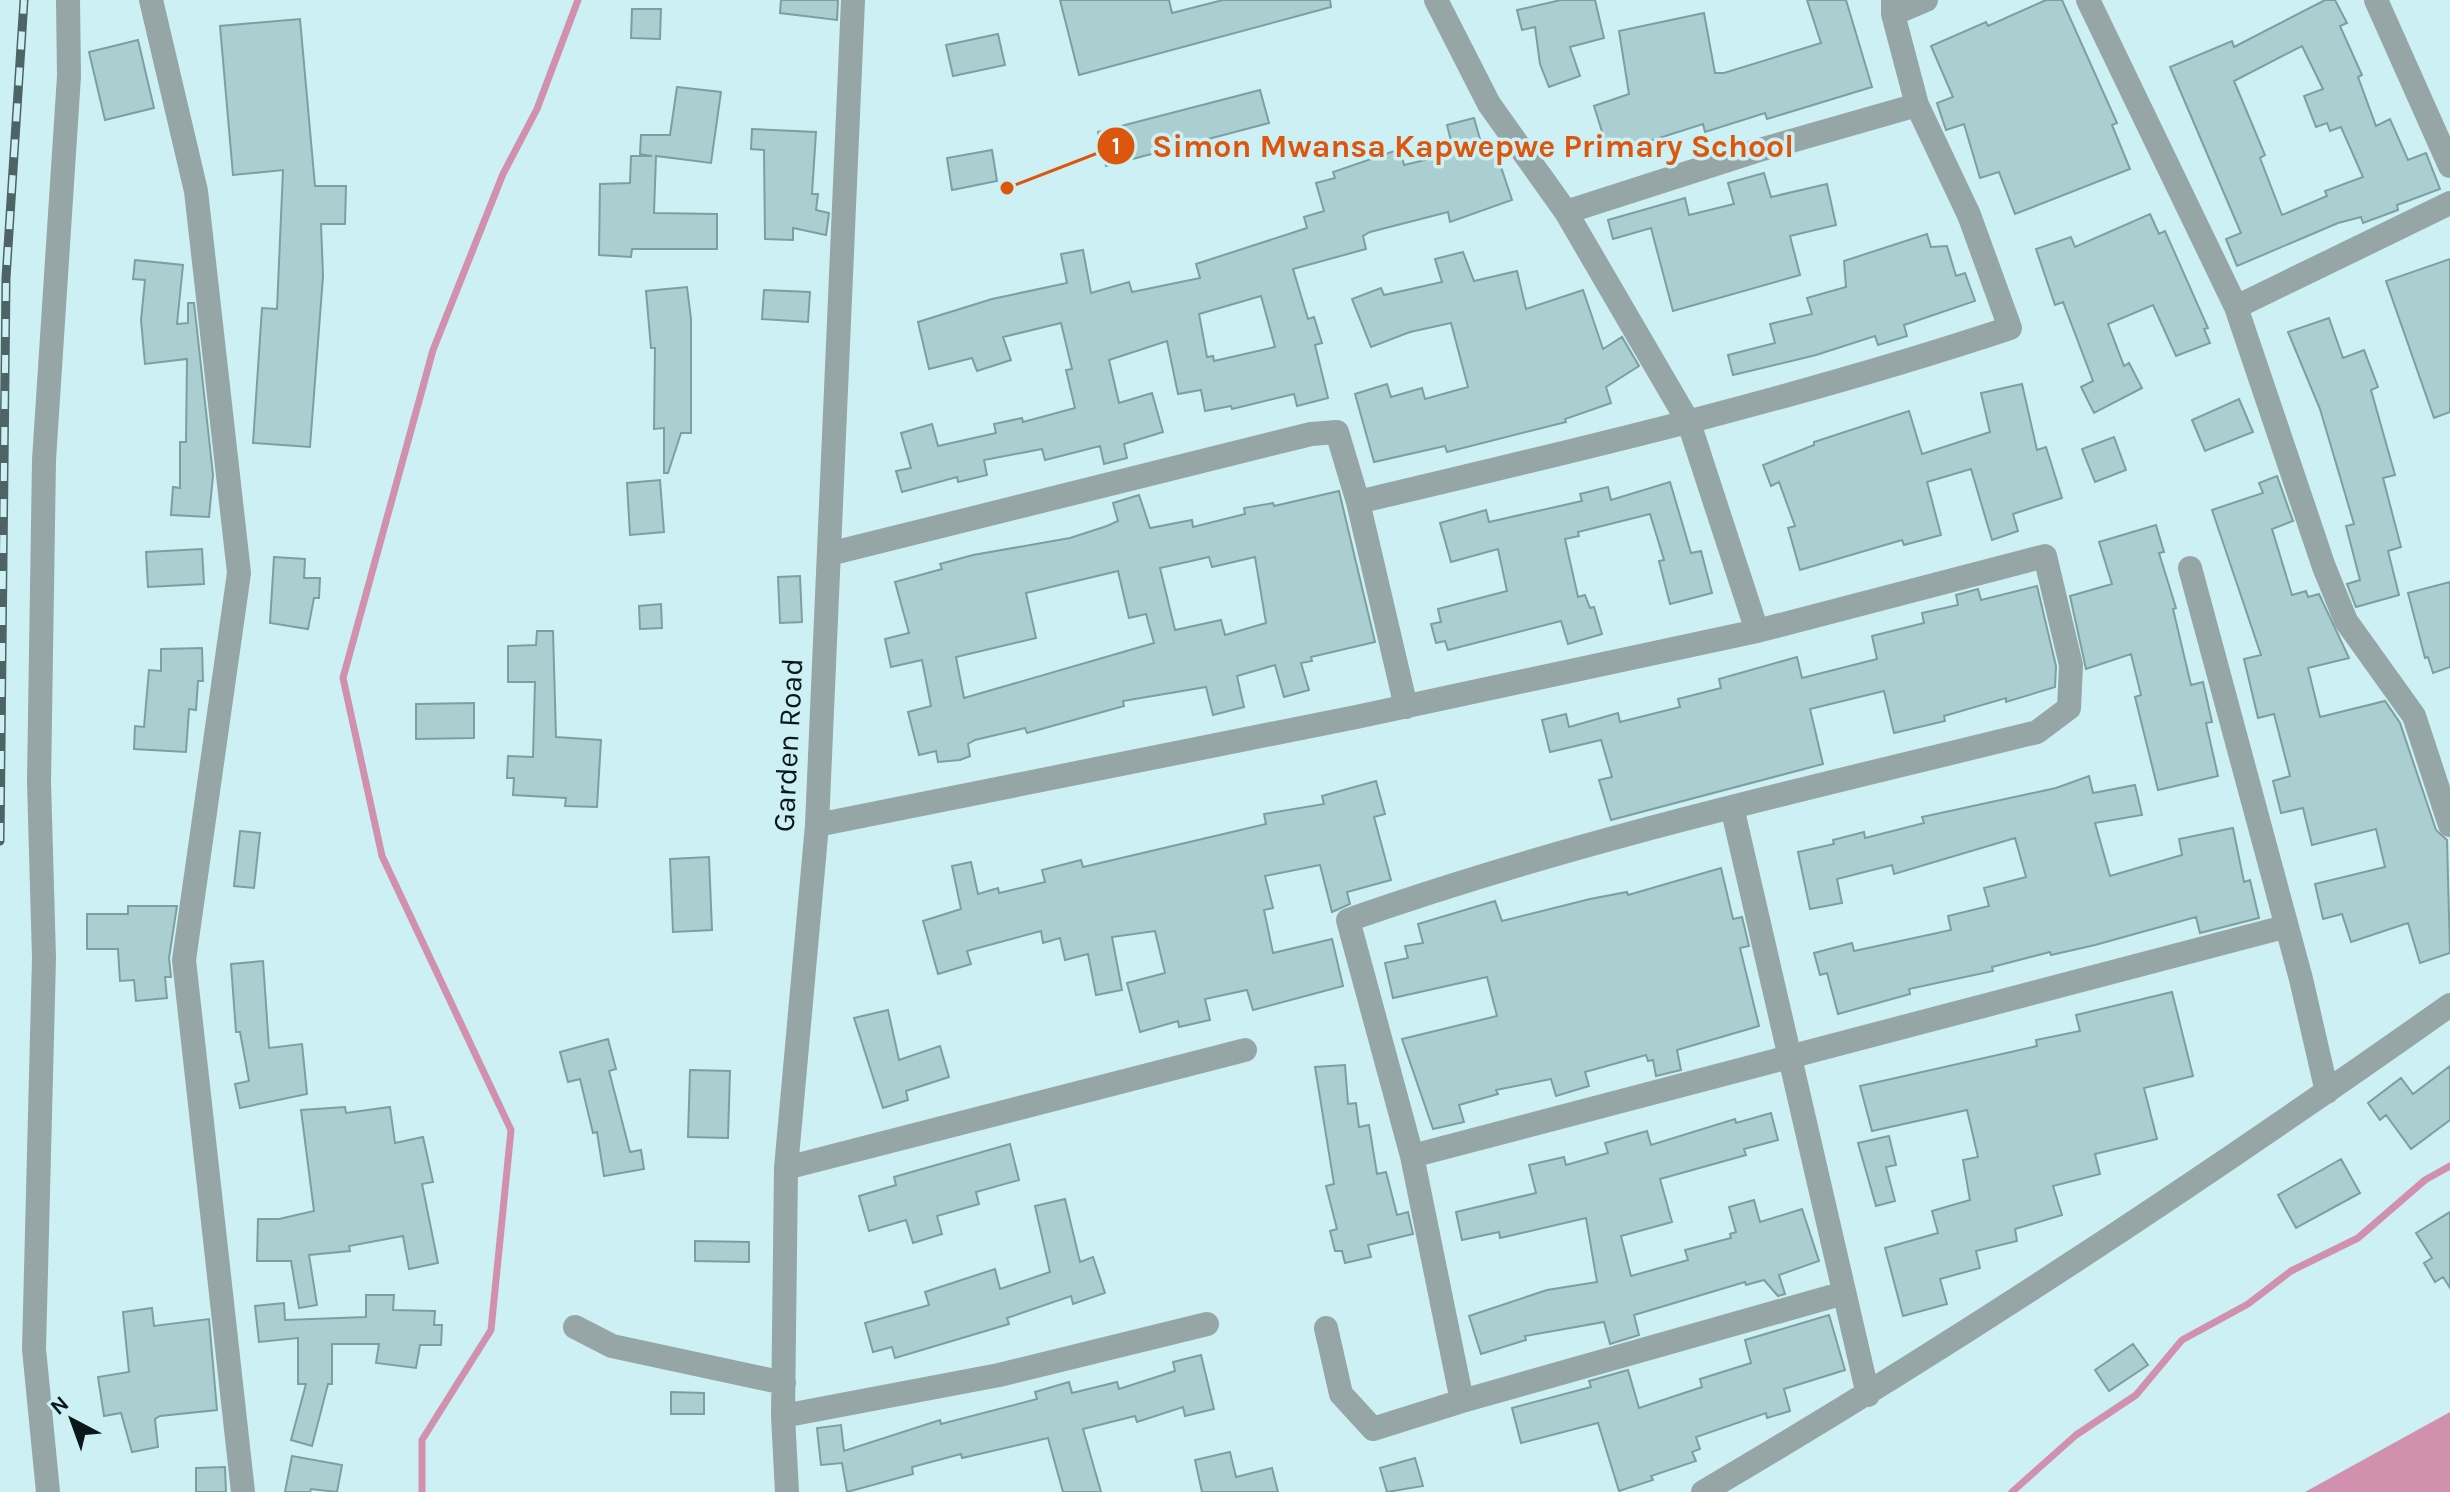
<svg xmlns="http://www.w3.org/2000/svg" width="2450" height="1492" viewBox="0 0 2450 1492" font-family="Karla,sans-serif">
  <rect width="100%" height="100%" fill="#ccf0f3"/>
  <path fill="#d191ae" d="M2450,1412V1492H2305Z"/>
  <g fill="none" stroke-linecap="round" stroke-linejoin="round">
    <path stroke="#d191ae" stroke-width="7" d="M422,1492V1440L491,1330L511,1130L382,856L343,678L433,350L503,174L537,109L578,0
      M2012,1492L2076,1435L2136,1395L2182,1340L2248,1304L2291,1271L2358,1238L2425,1180L2450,1166"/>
  </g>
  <path fill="#abced1" stroke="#7d9fa1" stroke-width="2" fill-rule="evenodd" d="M781,0H838L837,20L780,13Z
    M1060,0H1169L1172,13L1223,0H1330L1331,7L1079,75Z
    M1561,0H1595L1604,38L1570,47L1580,76L1549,87L1540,64L1535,27L1522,30L1517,10Z
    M1807,0H1846L1872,87L1767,119L1765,113L1705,132L1703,124L1609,154L1594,106L1629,94L1619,31L1704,13L1715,73H1724L1821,43Z
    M2046,0H2062L2117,123L2112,125L2130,169L2015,214L1999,172L1980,178L1964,124L1946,130L1937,103L1953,97L1931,46L1986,22L1988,26Z
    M2325,0H2335L2347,23L2340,26L2362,75L2358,77L2376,126L2390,119L2408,160L2426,153L2440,189L2397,205L2398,210L2363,223L2361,217L2338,223L2237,266L2226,239L2241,233L2170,67L2232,41L2234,47ZM2302,46L2323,89L2304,96L2316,127L2327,123L2330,131L2341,127L2363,177L2325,191L2327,196L2282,215L2260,158L2265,155L2234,81Z
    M632,9H661L660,39L631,38Z
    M300,19L315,186H346L345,224H321L323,276L310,447L253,443L262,308L277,309L283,170L233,175L220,26Z
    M998,34L1005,65L953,76L946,45Z
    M138,40L154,108L105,120L89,52Z
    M677,87L721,92L711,163L656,156L654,213L717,214V249H632L631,257L599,255L600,184L630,183L631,156H652L640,154L641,135H670Z
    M1260,90L1269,123L1106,166L1098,132Z
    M1474,118L1482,146L1493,143L1512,200L1450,222L1448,212L1370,232L1363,236L1366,249L1293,269L1308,319L1314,317L1322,343L1315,345L1328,398L1297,406L1294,394L1232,409L1231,406L1205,411L1201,390L1178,394L1167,341L1109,360L1119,403L1152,393L1163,432L1124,444L1127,458L1104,464L1100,446L1045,460L1042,449L984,460L987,475L958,482L957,477L902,492L896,471L911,468L901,433L932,424L938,446L996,433L994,424L1022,418L1023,422L1075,408L1066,370L1072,369L1061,323L1003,337L1011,360L977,371L972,358L929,369L918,322L992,299L1067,283L1061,254L1083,250L1091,293L1129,282L1132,292L1200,278L1196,264L1307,228L1304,217L1324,211L1316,183L1335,178L1333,172L1400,149L1404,165L1454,153L1447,125ZM1261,296L1275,347L1214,361L1213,356L1207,357L1199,314Z
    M752,129L816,132L812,194H818L816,210L829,213L826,235L793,228V240L765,239L764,150L751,149Z
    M992,150L997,181L952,190L947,158Z
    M1764,173L1771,197L1827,184L1836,225L1790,236L1800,275L1673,311L1651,228L1613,239L1608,220L1685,198L1689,215L1734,204L1728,183Z
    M2150,214L2159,234L2165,231L2208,328L2204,329L2210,343L2176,356L2153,305L2108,324L2124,366L2129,363L2142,388L2094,413L2081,387L2093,381L2063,302L2055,305L2036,249L2071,237L2075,247Z
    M1927,234L1931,247L1947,246L1956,276L1965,273L1975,301L1904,325L1907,336L1878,345L1875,336L1816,355L1733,375L1728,355L1775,343L1770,324L1812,314L1807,298L1846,287L1844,261Z
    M1463,252L1474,281L1517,271L1526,309L1583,290L1603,349L1622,337L1639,366L1606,387L1611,403L1565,419L1566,422L1447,452L1445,446L1374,462L1355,394L1387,384L1391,397L1422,388L1425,399L1468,387L1451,323L1410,332L1371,347L1352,299L1381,288L1384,295L1442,282L1435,259Z
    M2450,259V412L2434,418L2386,281Z
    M135,260L183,265L177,324L188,323V303H194L213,475L209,517L171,515L173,487L180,488V442H186L187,359L145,364L141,320L145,280L133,279Z
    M687,287L691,319V433H681L668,473H664V428L654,429L655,348H651L646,291Z
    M764,290L810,292L808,322L762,319Z
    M2329,318L2343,358L2364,350L2378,387L2371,390L2395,475L2383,478L2401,547L2388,551L2399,595L2356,607L2347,584L2360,580L2346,526L2354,524L2320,409L2288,332Z
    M2022,384L2037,450L2046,447L2062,498L2013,514L2018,531L1992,540L1971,469L1927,482L1941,535L1904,545L1902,540L1800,570L1788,528L1795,526L1779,482L1771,486L1763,465L1814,445V442L1909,411L1922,454L1990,432L1981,393Z
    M2239,399L2253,432L2205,451L2192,420Z
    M2114,437L2126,470L2095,482L2082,449Z
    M2277,476L2293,521L2272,529L2292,595L2306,591L2308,597L2319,594L2349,658L2308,668L2320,717L2385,701L2400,723L2436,830L2447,840L2450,953L2420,963L2408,923L2351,942L2342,914L2323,919L2315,884L2385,867L2376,829L2312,845L2303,808L2281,813L2273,781L2290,776L2274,714L2258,718L2244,659L2261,655L2212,510L2263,493L2259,483Z
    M660,480L664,532L630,535L627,483Z
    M1670,482L1691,553L1701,551L1712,593L1670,604L1659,561L1664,560L1650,514L1578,532L1579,536L1565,539L1578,597L1585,595L1590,608L1594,607L1602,634L1568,644L1561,621L1448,650L1445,641L1436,643L1431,624L1441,622L1438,609L1507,591L1498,549L1451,562L1440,523L1486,510L1489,522L1582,501L1580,494L1608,487L1611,500Z
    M1339,491L1375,642L1311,657L1312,661L1301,663L1309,690L1284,697L1275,665L1237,676L1244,707L1213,715L1206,687L1123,701L1124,706L1027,733L1025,728L975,740L968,744L970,756L960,760L938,762L936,751L919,755L908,712L931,706L922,660L891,667L885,639L909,633L895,582L942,569L940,564L973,555L1070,538L1107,526L1118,521L1113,503L1139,495L1150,528L1192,520L1193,527L1245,514L1244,508L1273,503L1274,506ZM1209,557L1212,567L1255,557L1266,623L1225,635L1221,620L1175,630L1160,568ZM1118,571L1129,618L1146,614L1154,643L964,698L956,657L1036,638L1026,593Z
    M2156,525L2164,552L2159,553L2176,608L2173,609L2191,685L2203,682L2212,722L2206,723L2218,776L2158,790L2135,697L2141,695L2131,654L2086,669L2070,596L2112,584L2099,542Z
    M202,549L204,584L148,587L146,552Z
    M274,557L305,559L304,578H320L319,598H314L308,629L270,623Z
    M800,576L802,622L780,623L778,577Z
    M2450,582V667L2433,673L2428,657L2425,658L2408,593Z
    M2037,586L2056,666L2055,687L2006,702V698L1944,716L1945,721L1894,733L1884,691L1810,709L1823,764L1611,820L1599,780L1612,777L1601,740L1550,752L1542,720L1566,714L1569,727L1618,713L1620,722L1680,707L1678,699L1721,688L1719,679L1797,657L1802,678L1877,659L1872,636L1924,623L1922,613L1958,605L1956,595L1978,589L1981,600Z
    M661,604L662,628L640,629L639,606Z
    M537,631H553L556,737L601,740L597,807L565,806L566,798L513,795L514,778H507L508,756L533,757L535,682H508V646L536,645Z
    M202,648L203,681H198L196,710L189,709L186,752L134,749L135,726L144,727L149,670L161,671V649Z
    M474,703V738L416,739V704Z
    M2089,776L2093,793L2135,785L2142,815L2095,823L2110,876L2182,855L2179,839L2233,828L2244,882L2250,880L2259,918L2200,933L2196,917L2095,945L2051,955L2050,952L1992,967L1993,971L1909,989L1910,994L1838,1014L1827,973L1820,975L1814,953L1852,943L1854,951L1951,930L1948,916L1989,906L1984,888L2026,877L2015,838L1894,874L1892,865L1837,879L1842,903L1810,909L1798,852L1834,844L1833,840L1864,832L1865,838L1924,823L1922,817L2056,788Z
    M1376,781L1385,814L1374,817L1391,880L1347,892L1350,904L1332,912L1320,865L1265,876L1273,908L1264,910L1273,953L1332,939L1343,986L1253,1010L1247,990L1205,999L1210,1020L1179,1027L1178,1021L1140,1032L1127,983L1165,973L1155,931L1112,937L1122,990L1096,995L1088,954L1065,960L1060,938L1043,943L1041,931L967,951L971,964L938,974L923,921L961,909L952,866L971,862L978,894L998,888L999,893L1045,882L1042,870L1081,860L1083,867L1266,824L1264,814L1324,804L1322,796Z
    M240,831L260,833L254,888L234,886Z
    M709,857L712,930L673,932L670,859Z
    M1721,868L1733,919L1742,917L1749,946L1740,948L1759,1026L1677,1050L1681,1070L1656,1076L1653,1060L1648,1061L1646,1055L1585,1072L1589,1086L1556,1096L1551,1079L1496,1090L1498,1094L1459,1105L1464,1122L1433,1129L1402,1039L1497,1016L1487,977L1393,998L1385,963L1408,958L1405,946L1423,943L1418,924L1495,901L1502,921L1590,899L1627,892L1628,895Z
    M128,906H177L169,958L171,977H165L167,998L136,1001L134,980L120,981L118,949H87V914H128Z
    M263,961L269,1048L302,1044L307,1094L240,1108L235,1084L249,1081L240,1032H236L231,964Z
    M2172,992L2193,1076L2144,1088L2157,1139L2095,1154L2100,1174L2053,1186L2062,1215L2015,1229L2017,1241L1976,1251L1980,1268L1940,1279L1947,1304L1903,1316L1885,1248L1938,1233L1932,1211L1970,1200L1963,1160L1978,1157L1967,1110L1872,1131L1860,1086L2037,1046L2036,1040L2080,1031L2076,1015Z
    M888,1010L899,1060L940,1046L949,1077L906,1091L908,1100L883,1108L854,1018Z
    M608,1039L616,1069L609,1071L630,1152L641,1150L644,1169L604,1176L597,1132L593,1133L580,1079L568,1082L560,1052Z
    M1345,1065L1348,1104L1356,1103L1359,1127L1369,1125L1377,1174L1386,1172L1397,1215L1408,1212L1413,1234L1368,1245L1371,1257L1345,1263L1342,1251H1335L1330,1231L1337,1229L1326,1186L1334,1184L1315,1067Z
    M2450,1066V1120L2411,1149L2386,1115L2380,1120L2368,1103L2401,1078L2413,1094Z
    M690,1070L730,1071L728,1138L688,1137Z
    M345,1107L346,1113L390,1107L395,1143L423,1137L433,1182L422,1184L438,1263L409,1269L403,1236L349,1246L350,1251L309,1255L317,1305L299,1308L291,1261H257L258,1219H279L314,1211L301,1110Z
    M1771,1113L1778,1140L1744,1149L1746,1155L1660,1179L1672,1222L1621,1236L1631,1276L1688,1260L1685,1250L1731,1238L1730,1234L1736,1232L1729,1207L1754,1200L1760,1222L1802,1209L1819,1261L1779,1275L1785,1294L1778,1296L1764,1280L1746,1285L1745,1282L1634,1315L1639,1335L1610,1344L1604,1322L1525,1336L1526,1340L1481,1354L1469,1316L1547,1290L1597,1282L1586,1218L1500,1238L1499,1232L1462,1240L1456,1212L1536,1193L1529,1165L1564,1157L1566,1165L1608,1153L1605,1143L1647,1131L1651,1145L1735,1119L1736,1123Z
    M1889,1136L1896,1165L1886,1167L1895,1201L1876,1206L1858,1143Z
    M1010,1144L1019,1180L976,1192L979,1204L937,1216L942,1234L913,1243L906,1220L869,1231L859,1196L896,1185L894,1177Z
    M2341,1159L2360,1193L2296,1228L2278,1195Z
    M1065,1199L1080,1262L1093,1257L1105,1293L1073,1304L1071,1296L1007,1318L1009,1324L895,1358L892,1347L873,1352L865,1323L929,1305L925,1292L995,1269L1000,1289L1050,1272L1035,1206Z
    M2450,1212V1288L2443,1277L2435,1282L2424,1263L2432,1258L2416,1233Z
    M695,1241L749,1242V1262L695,1261Z
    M366,1295H394L393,1310L435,1311L434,1325H442L441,1345H420L416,1368L376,1363L379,1344H332V1384H328L312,1446L291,1440L306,1384H298V1338L259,1342L255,1306L284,1303L285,1320L366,1317Z
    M152,1308L154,1326L209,1319L217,1410L160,1416L155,1419L158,1447L132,1452L121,1413L104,1416L98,1377L129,1372L123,1312Z
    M1829,1315L1845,1370L1784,1389L1790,1411L1767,1418L1766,1413L1696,1437L1700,1449L1692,1452L1696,1461L1651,1476L1653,1480L1619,1491L1598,1423L1521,1443L1512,1408L1591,1387L1589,1381L1628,1370L1639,1408L1702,1387L1700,1379L1751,1363L1745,1340Z
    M2133,1344L2148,1365L2109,1391L2095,1370Z
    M1201,1355L1214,1409L1185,1416L1183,1407L1137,1422L1135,1416L1083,1429L1101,1492H1063L1048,1438L962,1458L961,1454L912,1467L913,1474L847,1492L842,1463L821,1465L817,1428L841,1425L844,1451L940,1420L941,1424L1037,1399L1035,1392L1069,1382L1072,1393L1117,1382L1119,1389L1175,1371L1173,1362Z
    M671,1392L704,1393V1414H671Z
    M1230,1452L1236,1477L1272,1468L1278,1492H1202L1195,1460Z
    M292,1456L342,1465L337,1492L311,1489L310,1492H285Z
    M1415,1458L1423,1486L1387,1492L1380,1468Z
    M225,1467L226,1492H196V1468Z"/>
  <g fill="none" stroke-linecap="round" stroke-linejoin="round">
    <path stroke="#96a5a6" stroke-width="24" d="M151,0L196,191L239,573L184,960L243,1492
      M1436,0L1489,104L1566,212L1689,423L1757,631
      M2088,0L2236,307L2450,203
      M2376,0L2450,166
      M1893,14L1926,0
      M1566,212L1756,151L1917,105
      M2236,307L2324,567L2346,621L2414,716L2450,825
      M1358,502C1578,450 1796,399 2010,328L1969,215L1917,105L1893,14V0
      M829,554L1311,434L1337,432L1358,502L1406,707
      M2190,568L2301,979L2327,1092
      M1732,807L1868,1395
      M817,825L1361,716L1757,631L2045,556L2071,665L2069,708L2037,732C1806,789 1572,841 1348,920L1412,1156L1462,1401L1844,1293
      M1412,1156L2284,927
      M786,1168L1245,1050
      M575,1327L612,1346L784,1383
      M1326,1328L1341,1394L1373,1429L1462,1401
      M783,1416L999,1375L1207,1324
      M48,1492L34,1349L44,958L39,782L44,460L69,76L68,0
      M787,1492L783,1416L786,1168L817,825L853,0
      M1703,1492C1959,1342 2207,1177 2450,1005"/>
    <defs>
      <path id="rail" d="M0,841L6,278L24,0"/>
    </defs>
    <use href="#rail" stroke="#4e6365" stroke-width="9"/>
    <use href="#rail" stroke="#ccf0f3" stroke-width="6" stroke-dasharray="18" stroke-linecap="butt"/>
  </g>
  <g text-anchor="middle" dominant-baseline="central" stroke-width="7" stroke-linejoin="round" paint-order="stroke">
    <g font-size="30" fill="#0a1819" stroke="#ccf0f3">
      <text transform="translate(788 745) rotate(-87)">Garden Road</text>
    </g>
  </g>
  <path fill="none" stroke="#dd560d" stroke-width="3" d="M1007 188L1116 146"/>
  <g fill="#dd560d" stroke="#ccf0f3" stroke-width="3">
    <circle cx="1007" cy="188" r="8"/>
    <circle cx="1116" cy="146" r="20"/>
  </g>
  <g font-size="24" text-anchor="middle" font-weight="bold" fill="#fff">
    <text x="1116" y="154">1</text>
  </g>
  <g font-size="32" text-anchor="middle" font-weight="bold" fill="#dd560d" stroke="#ccf0f3" stroke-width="7" stroke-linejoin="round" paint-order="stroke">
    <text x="1473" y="157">Simon Mwansa Kapwepwe Primary School</text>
  </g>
  <g transform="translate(72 1420) rotate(319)" stroke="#ccf0f3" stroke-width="6" paint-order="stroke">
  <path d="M0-6L14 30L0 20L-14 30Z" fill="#0a1819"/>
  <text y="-12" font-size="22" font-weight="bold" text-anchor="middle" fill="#0a1819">N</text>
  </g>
</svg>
